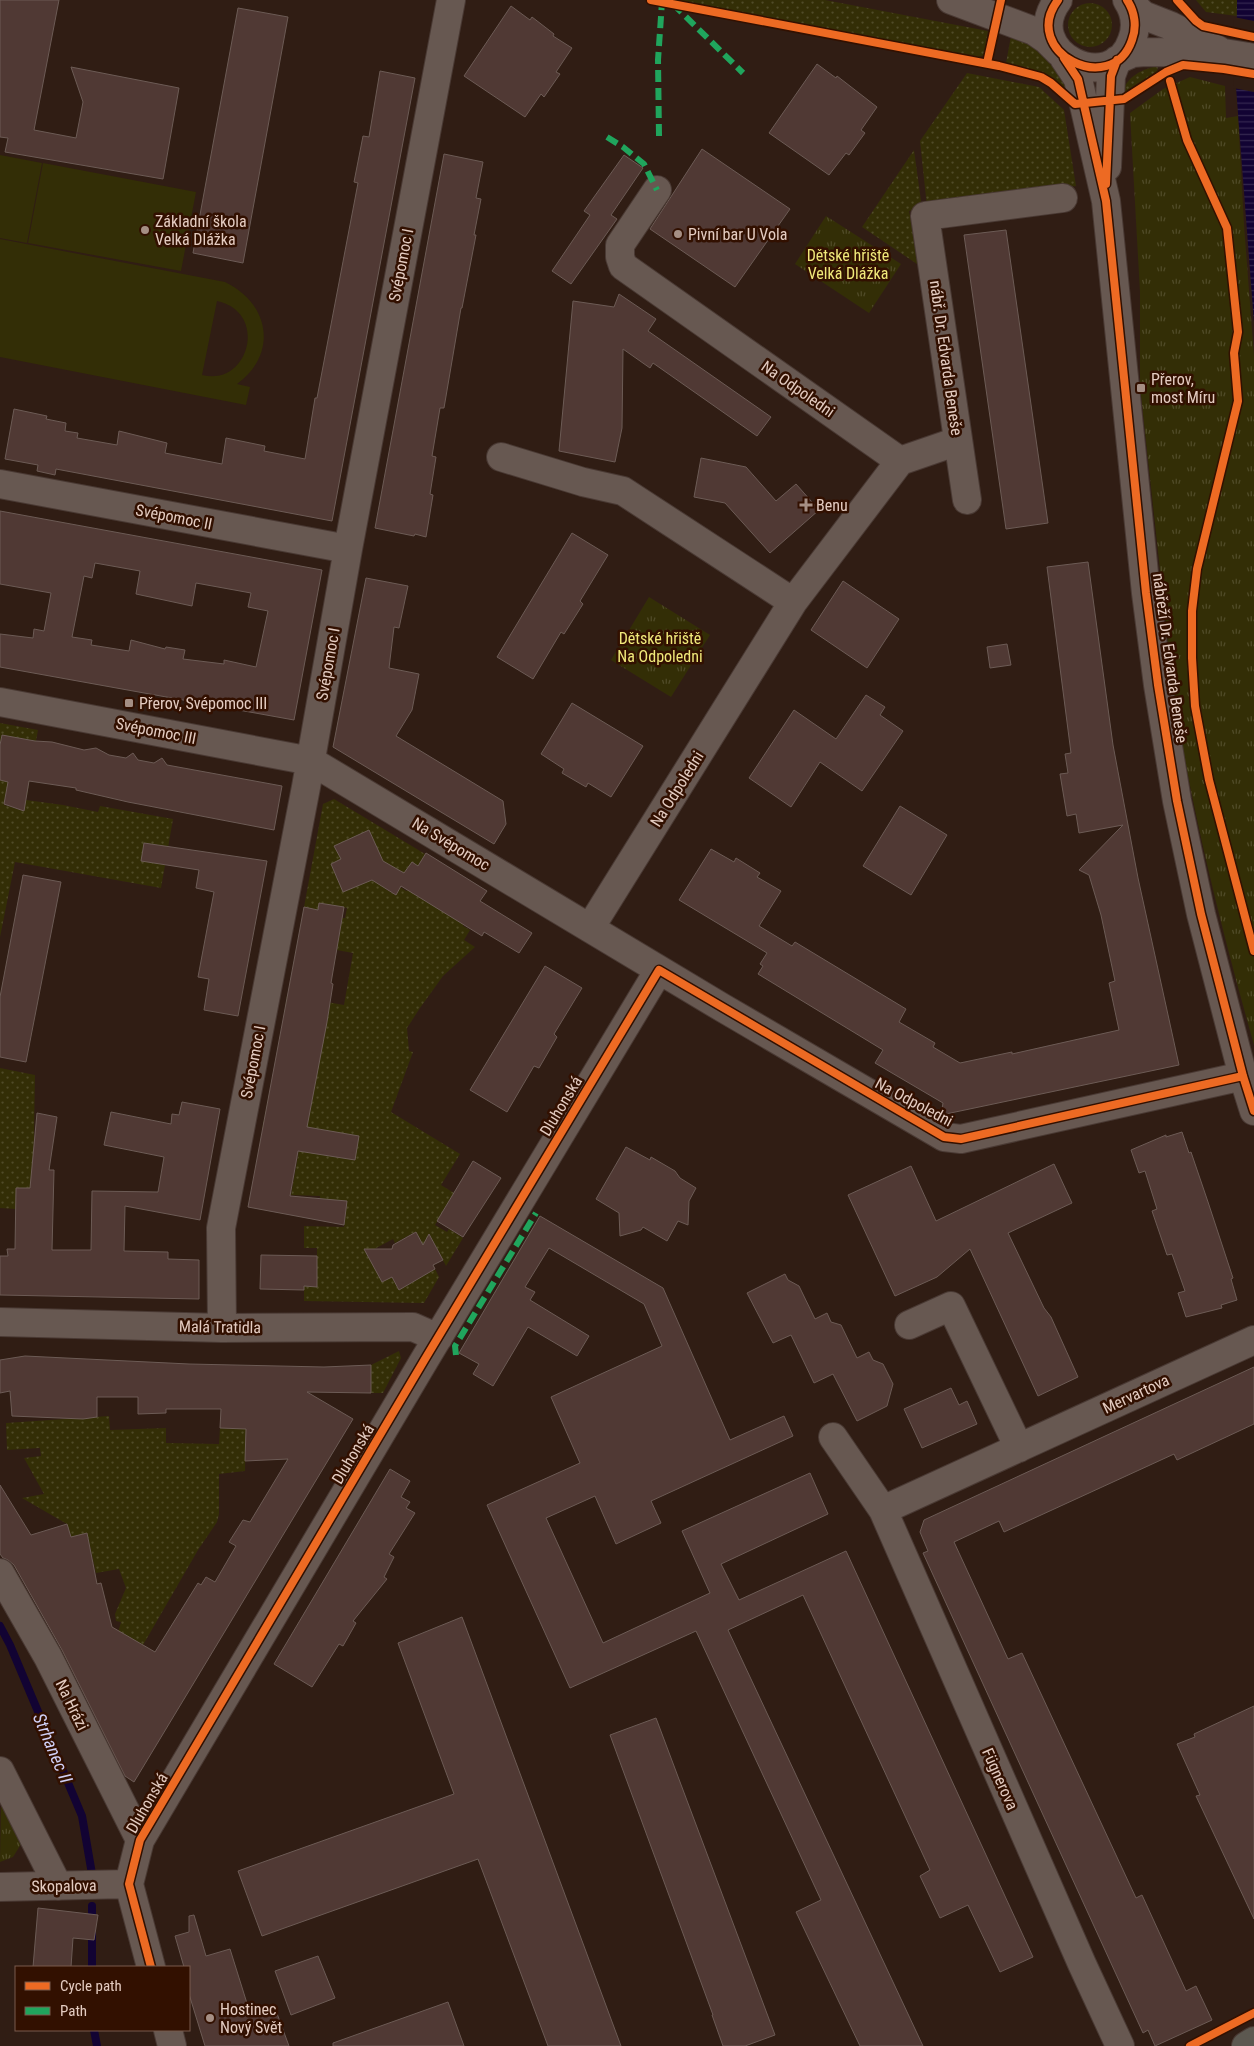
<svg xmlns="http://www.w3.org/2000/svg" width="1254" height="2046" viewBox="0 0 1254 2046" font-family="'Roboto Condensed',sans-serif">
  <defs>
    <pattern id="grass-dots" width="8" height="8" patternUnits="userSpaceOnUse" patternTransform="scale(1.25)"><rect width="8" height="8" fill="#332e06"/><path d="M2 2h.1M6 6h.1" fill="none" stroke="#504b28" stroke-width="1.8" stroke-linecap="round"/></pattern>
    <pattern id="park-tufts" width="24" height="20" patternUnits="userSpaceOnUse" patternTransform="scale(1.25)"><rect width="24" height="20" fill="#332e06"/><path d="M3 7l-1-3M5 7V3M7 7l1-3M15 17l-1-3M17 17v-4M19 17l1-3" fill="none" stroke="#504b28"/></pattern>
    <pattern id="water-rules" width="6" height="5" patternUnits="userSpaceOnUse" patternTransform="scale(1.25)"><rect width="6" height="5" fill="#120333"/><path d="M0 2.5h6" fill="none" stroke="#34274f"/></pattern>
  </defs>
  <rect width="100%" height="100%" fill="#301d14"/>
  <path fill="url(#grass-dots)" d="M664,0H825L988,31L984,55L977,58Z
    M1196,0H1237V16L1206,12Z
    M1068 25a22 22 0 1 1 44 0a22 22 0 1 1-44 0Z
    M1011,36L1032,46L1051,65L1063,75L1074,101L1045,76L1036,72L1008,65L1006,63Z
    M1158,66L1156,77L1120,97C1126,78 1138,70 1158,66Z
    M967,73L1039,87L1064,110L1076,186L927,207L920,141Z
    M914,150L922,208L909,211L920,266L862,227Z
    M0,723L38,730L36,741L2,735L0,745Z
    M30,777L27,796L6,792L4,805L24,811L26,800L63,805L98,812L100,806L173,819L161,888L15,862L0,937V780L11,782Z
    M334,799L425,854L418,866L405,874L397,870L385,889L396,895L400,887L406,891L408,890L464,924L463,926L470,930L464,940L475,947L443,976L420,1008L407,1028L409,1051L413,1052L391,1112L460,1154L441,1185L454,1193L435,1225L447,1232L449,1229L463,1238L446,1266L433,1241L423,1246L415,1232L395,1243L393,1239L367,1253L392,1277L399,1290L435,1269L439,1277L424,1303L304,1301V1286H317V1248H304V1226L344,1227L347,1201L320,1199V1196L291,1195L301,1139L262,1129L269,1094L274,1095L297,1016L284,1014L287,995L344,1005L353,953L337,950L342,918H345L347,908L320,903L318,910L304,907L323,804Z
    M0,1068L35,1075L33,1188L16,1209L0,1208Z
    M399,1351L401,1358L383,1393H371V1365Z
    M109,1416L110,1430L166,1428V1443L219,1444L220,1428L235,1429L246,1425L245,1471L219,1474V1514L217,1522L198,1550L143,1645L125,1635L117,1636L121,1622L116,1621L115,1614L126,1588L119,1569L96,1573L87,1533L71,1537L67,1524L22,1498L44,1494L24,1458L41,1456L40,1448L7,1450L6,1423Z"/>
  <path fill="url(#park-tufts)" d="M1190,77L1225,86L1226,118L1238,116L1244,225L1254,356V1045C1222,931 1193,816 1174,698L1140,386V292L1130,113L1163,89Z
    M826,216L901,264L869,313L795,264Z
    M649,597L710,635L671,697L611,660Z
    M1,1804L23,1841L13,1857L0,1862Z"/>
  <path fill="#332e06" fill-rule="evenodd" d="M0,155L42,163L27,243L0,238Z
    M43,163L196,192L181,271L28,243Z
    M0,239L225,282C269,303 279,353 237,384L250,387L246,405L0,357ZM217,301C269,312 249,387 202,375Z"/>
  <path fill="url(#water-rules)" d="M1237,0H1254V323L1236,87Z"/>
  <path fill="#301d14" d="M1234,17L1254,21V92L1233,88Z"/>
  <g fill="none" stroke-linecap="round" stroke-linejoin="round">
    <path stroke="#120333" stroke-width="8" d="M0,1626L10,1645L82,1816L92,1874
      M92,1967V1906
      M94,2030L97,2046"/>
  </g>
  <path fill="#503934" stroke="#6c5b55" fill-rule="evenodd" d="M0,0H59L34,130L76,138L83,102L71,67L179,88L163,179L5,152L8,138L0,137Z
    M511,6L530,20L532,17L554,34L553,36L572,48L556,72L560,74L544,97L541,94L525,117L464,76Z
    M238,8L288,17L243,263L193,253Z
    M817,64L836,78L837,76L877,107L861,130L865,133L849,155L846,153L829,175L769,133Z
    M380,71L415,78L332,521L56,469L55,475L37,471L38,465L5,459L14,409L47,416L46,419L66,423L65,431L78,433L77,438L117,445L119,431L167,443L165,453L222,464L226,438L265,446L264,451L305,459L315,398H317L358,183L354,182L363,136L369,137Z
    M702,149L790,209L735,287L650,229Z
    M444,154L483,162L476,198L481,199L474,235H476L462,308H461L444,408H440L432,456L436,457L430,494L433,495L426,537L415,534L414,536L375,528Z
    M624,155L643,168L611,215L617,219L571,284L552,271L590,215L584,211Z
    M1006,230L1048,523L1006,529L964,235Z
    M619,294L656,319L648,331L771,417L757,436L653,363L650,368L623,349L622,428L615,462L559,451L573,301L614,307Z
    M701,458L746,467L776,501L796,484L819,510L770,553L725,503L694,497Z
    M0,511L322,570L294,720L0,667V634L33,638L34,629L44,631L51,593L0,584ZM95,563L140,571L136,594L192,606L196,583L251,593L248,607L268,611L256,667L224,660V664L183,659L185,650L166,647L165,649L131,640L129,651L91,645L92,640L72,637L84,576L92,578Z
    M572,533L608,555L580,601L583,604L564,634L561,632L533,679L497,657Z
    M1088,562L1113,745L1138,878L1179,1065L941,1115L943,1103L875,1063L883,1050L758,974L763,966L760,964L767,953L679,900L711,849L734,862L736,858L760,873L757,877L781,891L759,926L792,946L795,942L906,1009L899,1022L935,1043L933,1047L960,1063L1012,1052V1054L1119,1030L1109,983L1115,981L1101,915L1089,875L1079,870L1123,825L1079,833L1076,814L1067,816L1060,774L1068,773L1065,754L1071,753L1047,567Z
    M366,578L408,586L399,628L394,627L389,668L419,674L412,710L396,736L503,801L506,824L494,844L333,747Z
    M843,581L899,619L867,668L811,630Z
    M1007,644L1011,665L990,668L987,647Z
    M866,695L885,707L880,715L903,731L862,791L820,762L791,807L749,778L794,710L836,739Z
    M572,703L643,746L611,797L588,783L586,787L562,773L564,769L541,754Z
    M2,735L35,741L52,742L84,750L96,748L109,755L126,758L133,753L138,760L154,763L162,758L167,765L282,786L274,830L128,802L76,790V788L29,781L24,811L4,804L8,782L0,780V745Z
    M900,806L947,835L911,895L863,866Z
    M369,830L383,861L404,873L412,862L418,866L426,853L487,891L480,901L532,933L519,953L484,932L482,936L401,886L396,895L372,880L343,892L331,864L341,859L334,846Z
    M144,843L267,861L238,1016L204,1010L209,979L198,977L214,892L196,888L199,870L141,861Z
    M23,875L61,882L26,1062L0,1057V997Z
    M319,903L344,907L331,983L333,984L327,1022L307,1127L359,1136L355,1160L298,1151L290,1196L347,1201L344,1225L248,1207L304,907L318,910Z
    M545,966L582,988L554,1034L557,1037L539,1068L534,1066L507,1112L470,1090Z
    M182,1102L220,1109L200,1220L125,1206L124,1251L168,1252V1259L199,1260V1299L0,1295V1256H8L7,1249H15L16,1188H30L37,1113L57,1117L49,1170H54L52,1250H91L92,1191L158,1192L164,1157L104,1145L111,1112L171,1124L172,1114L179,1115Z
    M1182,1132L1189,1153L1191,1152L1208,1202L1233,1278L1231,1279L1237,1300L1221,1305L1222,1308L1186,1317L1178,1293L1185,1291L1172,1254L1167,1255L1152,1211L1157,1209L1145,1171L1139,1173L1131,1150L1166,1135V1137Z
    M626,1147L650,1160L651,1157L675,1171L680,1178L696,1188L689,1201L688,1225L678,1221L667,1241L643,1227L641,1230L620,1236L619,1213L596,1199Z
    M473,1161L501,1178L463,1237L437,1221Z
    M1054,1164L1072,1203L1008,1233L1044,1308L1051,1317L1078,1377L1038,1396L970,1249L937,1277L895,1296L848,1195L911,1166L936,1221Z
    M540,1216L663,1288L730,1440L784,1416L793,1436L651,1501L661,1523L616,1544L595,1496L546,1518L603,1643L710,1593L682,1531L810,1473L828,1514L721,1564L739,1600L846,1551L1033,1957L1000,1972L968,1905L940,1918L920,1876L930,1870L803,1595L728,1630L923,2046H860L796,1912L821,1900L696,1631L570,1688L487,1505L580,1463L551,1397L662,1346L644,1304L549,1248L525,1287L535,1292L530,1300L589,1336L577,1356L528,1327L493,1386L473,1374L479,1364L459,1353Z
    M416,1232L423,1245L429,1234L443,1260L433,1265L435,1269L399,1290L392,1277L382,1282L364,1249H392L393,1245Z
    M261,1255L317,1256V1287L304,1286V1290L260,1289Z
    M785,1274L788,1280L799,1286L815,1319L827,1313L831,1322L841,1325L857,1358L869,1352L873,1360L883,1364L893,1384L887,1406L857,1421L833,1374L814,1383L791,1335L773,1343L747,1293Z
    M25,1356L189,1364L324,1367L371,1365V1393L307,1392L353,1419L134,1782L125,1776L62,1650L14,1565L8,1560L3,1558L0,1554V1485L31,1535L67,1524L71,1537L87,1533L97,1584L101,1583L112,1627L155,1652L198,1583L201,1585L206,1577L215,1582L236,1546L229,1542L243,1520L250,1522L288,1459L245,1461L246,1429L220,1428L221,1409H166V1413L138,1414V1397H97V1417L83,1419L12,1416L10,1391L0,1393V1360Z
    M1254,1367V1424L1177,1460L1174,1454L1004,1532L999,1521L954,1542L1008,1659L1022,1653L1136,1898L1142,1895L1186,1991L1196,1986L1212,2020L1155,2046L1148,2030L1143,2033L923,1553L928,1551L920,1532L924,1520Z
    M951,1388L959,1405L967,1401L977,1424L922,1448L904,1409Z
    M390,1469L410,1481L401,1497L410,1502L406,1508L415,1513L389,1554L394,1557L384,1577L387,1579L353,1621L356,1623L343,1646L339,1644L312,1687L274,1664Z
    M462,1617L621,2046H548L478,1859L262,1936L238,1871L454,1794L398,1643Z
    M1254,1706V1919L1196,1796L1200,1795L1177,1744L1195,1737L1194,1734Z
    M656,1718L775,2035L745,2046H723L712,2015H713L610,1735Z
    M38,1908L98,1915L94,1940L73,1938L71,1967H33Z
    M194,1915L206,1956L230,1949L250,2013L275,2008L289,2046H205L189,1994V1967H184L175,1936L189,1932V1916Z
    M318,1956L335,1998L291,2015L275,1971Z
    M448,2002L464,2046H333V2043Z"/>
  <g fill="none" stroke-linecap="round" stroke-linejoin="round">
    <defs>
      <path id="minor" d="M951,0L1034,31L1047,40L1059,52
        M1058,0C1019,52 1112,99 1132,40C1137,27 1135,12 1127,0
        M1128,0L1143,15L1171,26L1218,50
        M1064,58L1078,79L1106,201L1146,593L1158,685L1177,801L1201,914L1243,1076L1254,1111
        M1107,167L1111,76L1117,60L1133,53L1145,52L1224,53L1254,58
        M501,457L583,482L623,491L793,602
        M900,461L958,441
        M0,484L348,549
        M967,500L925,216L1063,198
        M0,702L311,761L723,1008L944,1137L961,1139L1243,1076
        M590,928L793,602L900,461L623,266L620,257V245L657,190
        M0,1322L222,1328L413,1327L438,1338
        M909,1325L951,1306L1019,1448
        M222,1328L221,1228L306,787L348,549L451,0
        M833,1437L883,1510L1082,1964L1120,2046
        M883,1510L1254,1340
        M0,1573L48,1657L140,1840
        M0,1771L58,1886
        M0,1887L129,1884
        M151,1967L129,1884L140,1840L425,1359L659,970
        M168,2030L172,2046"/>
      <path id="major" d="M1246,2046L1254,2041"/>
    </defs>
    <use href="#minor" stroke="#493933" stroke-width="30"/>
    <use href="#major" stroke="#493933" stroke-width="30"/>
    <use href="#minor" stroke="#675851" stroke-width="28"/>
    <use href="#major" stroke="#5c5850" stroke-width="28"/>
    <path stroke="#20a55d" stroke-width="6" stroke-dasharray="12 6" stroke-linecap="butt" d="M673,4L743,73
      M659,136L658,60L662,2
      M607,137L623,147L644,164L657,190
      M456,1355L455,1346L536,1213"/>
    <defs>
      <path id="cycleway" d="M651,0L999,66L1041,77L1051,83L1075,104L1124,99L1166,72L1183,65L1224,69L1254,74
        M1058,0C1019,52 1112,99 1132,40C1137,27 1135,12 1127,0
        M1177,0L1196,21L1203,26L1254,37
        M1064,58L1078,79L1106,201L1146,593L1158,685L1177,801L1201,914L1243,1076L1254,1111
        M987,63L1001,0
        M1170,81L1187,140L1227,228L1238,332L1234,353L1238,401L1197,569L1192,611V658L1195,706L1209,780L1254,951
        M1106,184L1111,76L1117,60
        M151,1967L129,1884L140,1840L425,1359L659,970L944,1137L961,1139L1243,1076
        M1190,2046L1254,2013"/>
    </defs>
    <use href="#cycleway" stroke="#321000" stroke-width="11"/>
    <use href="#cycleway" stroke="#ed6a23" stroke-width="8"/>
  </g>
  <g fill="#a58f84" stroke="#321000" stroke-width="2">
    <circle cx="145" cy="230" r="5"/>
    <circle cx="678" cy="234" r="5"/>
    <rect x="1136" y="383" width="10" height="10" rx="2.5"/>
    <path d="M803.5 497.5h5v5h5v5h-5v5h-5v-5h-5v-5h5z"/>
    <rect x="124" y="698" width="10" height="10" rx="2.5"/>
    <circle cx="210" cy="2018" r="5"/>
  </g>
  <g text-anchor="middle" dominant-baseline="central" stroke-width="5" stroke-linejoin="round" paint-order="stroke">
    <g font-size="16" fill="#e4ccc1" stroke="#321000" text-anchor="start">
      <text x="155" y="221">Základní škola<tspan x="155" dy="18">Velká Dlážka</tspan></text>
      <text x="688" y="234">Pivní bar U Vola</text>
      <text x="1151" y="379">Přerov,<tspan x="1151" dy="18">most Míru</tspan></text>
      <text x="816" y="505">Benu</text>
      <text x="139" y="703">Přerov, Svépomoc III</text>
      <text x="220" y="2009">Hostinec<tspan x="220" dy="18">Nový Svět</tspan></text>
    </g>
    <g font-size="16" fill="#f0e97a" stroke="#321000">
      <text x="848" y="255">Dětské hřiště<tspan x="848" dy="18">Velká Dlážka</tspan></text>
      <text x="660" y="638">Dětské hřiště<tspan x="660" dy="18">Na Odpoledni</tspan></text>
    </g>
    <g font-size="16" fill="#e4ccc1" stroke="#321000">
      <text transform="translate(401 265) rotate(-79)">Svépomoc I</text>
      <text transform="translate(946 358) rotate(82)">nábř. Dr. Edvarda Beneše</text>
      <text transform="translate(798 389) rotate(35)">Na Odpoledni</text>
      <text transform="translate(174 517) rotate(11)">Svépomoc II</text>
      <text transform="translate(1170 658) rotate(82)">nábřeží Dr. Edvarda Beneše</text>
      <text transform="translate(328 664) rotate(-80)">Svépomoc I</text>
      <text transform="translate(156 731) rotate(11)">Svépomoc III</text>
      <text transform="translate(677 789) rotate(-58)">Na Odpoledni</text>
      <text transform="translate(451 844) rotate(31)">Na Svépomoc</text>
      <text transform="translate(253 1062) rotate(-79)">Svépomoc I</text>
      <text transform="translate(914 1102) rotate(28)">Na Odpoledni</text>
      <text transform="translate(561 1106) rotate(-59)">Dluhonská</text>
      <text transform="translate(220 1327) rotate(1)">Malá Tratidla</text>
      <text transform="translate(1136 1394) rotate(-25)">Mervartova</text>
      <text transform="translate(353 1454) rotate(-59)">Dluhonská</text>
      <text transform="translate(72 1705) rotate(64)">Na Hrázi</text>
      <text transform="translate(1000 1779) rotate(66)">Fügnerova</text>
      <text transform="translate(147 1803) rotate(-60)">Dluhonská</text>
      <text transform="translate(64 1886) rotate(-1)">Skopalova</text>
    </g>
    <g font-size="18" font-style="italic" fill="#cfcff5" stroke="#321000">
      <text transform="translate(53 1748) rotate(67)">Strhanec II</text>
    </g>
  </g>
  <rect x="15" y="1966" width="175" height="65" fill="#321000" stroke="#795b4d"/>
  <rect x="25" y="1982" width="25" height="8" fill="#ed6a23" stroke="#795b4d"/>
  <text x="60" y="1991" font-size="15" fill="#e4ccc1">Cycle path</text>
  <rect x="25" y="2007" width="25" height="8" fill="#20a55d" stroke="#795b4d"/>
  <text x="60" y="2016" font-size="15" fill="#e4ccc1">Path</text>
</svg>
